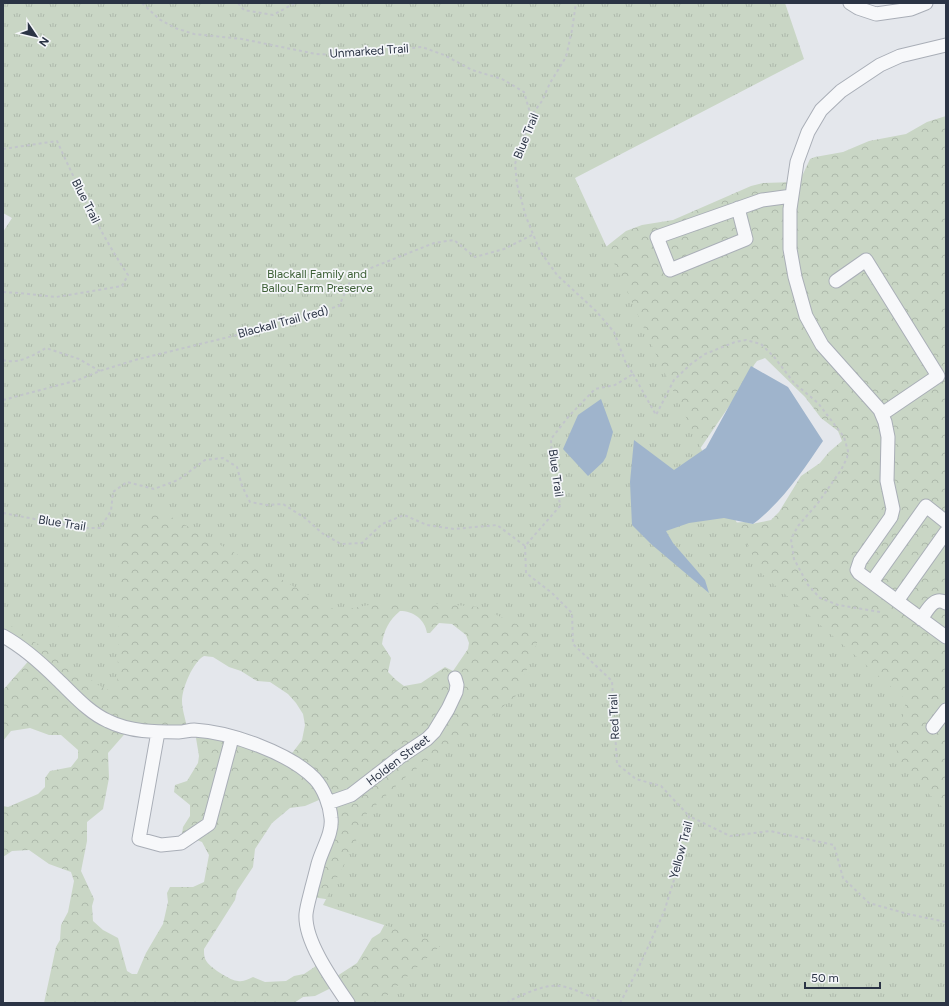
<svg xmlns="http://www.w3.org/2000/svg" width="949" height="1006" viewBox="0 0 949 1006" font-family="Figtree,sans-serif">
  <defs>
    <pattern id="forest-crowns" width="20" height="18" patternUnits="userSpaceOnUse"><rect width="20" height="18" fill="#c9d6c5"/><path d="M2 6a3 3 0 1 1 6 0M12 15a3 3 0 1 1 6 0" fill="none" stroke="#adb8ab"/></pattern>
    <pattern id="park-tufts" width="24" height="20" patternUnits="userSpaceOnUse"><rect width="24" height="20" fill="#c9d6c5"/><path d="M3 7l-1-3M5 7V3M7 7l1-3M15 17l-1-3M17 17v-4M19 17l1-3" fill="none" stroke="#adb8ab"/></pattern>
  </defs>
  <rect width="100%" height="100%" fill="#e4e7ec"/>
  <path fill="url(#forest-crowns)" fill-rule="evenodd" d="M946,116V1003H347L335,986L315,996L303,997L294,1003H44L56,947L60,940L61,925L68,912L74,881L71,872L49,864L29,850L12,851L3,857V806L8,807L38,794L45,787V778L50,771L71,767L78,758V750L61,735H49L30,728L11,731L3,741V690L32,657L3,636V432L588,261L626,231L642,225L673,220L751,186L763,183L795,182L803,174L810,159L815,157L843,152L869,141L906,134L927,122ZM765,358L805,397L821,418L838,431L842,441L829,452L820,463L801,476L779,512L771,520L752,524L746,522L727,523L693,459L747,380L754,365L757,361ZM400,611C413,611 425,619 427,633H430L439,623L452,624L466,635L469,643L468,649L453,671L445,667L421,683L404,686L396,680L388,672L391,658L382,644C384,630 389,620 400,611ZM204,656L213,657L229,667L241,671L257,681L270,682L288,694L296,703L303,714L305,725L302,740L290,756L195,732L199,756L198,763L187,781L175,785L174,792L190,805V816L183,827L182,834L202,842L209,855L204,882L193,887H170L167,893L168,902L163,924L146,953L137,974H132L127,971L118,938L103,930L93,921L92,906L94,899L81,871L87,841V822L103,809L109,778L108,753L129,729H187C186,720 182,710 182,701C182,688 193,662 204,656ZM326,797L325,832L312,897L332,900L387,920L380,933L372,938L357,963L334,978L319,964L304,974L294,976L286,981L265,982L253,977C248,979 244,982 238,981C231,981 211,968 207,962C204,958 204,954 204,949L235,900L237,891L253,867L255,849L272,823L290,808L305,806Z"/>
  <path fill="url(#park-tufts)" d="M3,3H785L804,59L575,178L659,361L761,573L906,700L895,760L946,811V1003H379L442,944L323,905L361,831L362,818L409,774L446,747L454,738L459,743L517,695L540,635L479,607L395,600L337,611L157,509L121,540L117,694L98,685L57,655L31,640L3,620V232L12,218L3,213Z"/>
  <path fill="#9fb4cc" d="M751,366L788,387L823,441C802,472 783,501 753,524L724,518L689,523L666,531L673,543L705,580L709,593L651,544L632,525L630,482L634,440L674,470L706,448Z
    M601,399L613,432L606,457L603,462L588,476L563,449L578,415Z"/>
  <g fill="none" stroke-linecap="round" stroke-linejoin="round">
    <defs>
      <path id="minor" d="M850,3L858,8L876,14L911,9L926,3
        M946,45L900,56L880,65L841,91L821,110L808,132L797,162L790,209V249L795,277L806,316L822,345L880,410L885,422L888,437L887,481L893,509L891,517L860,561L857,570L859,573L946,637
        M738,208L746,239L670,270L657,237L762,200L792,196
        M836,281L866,260L938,376L882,414
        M872,582L926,506L946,522
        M897,601L946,532
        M921,619C927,611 934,595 946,603
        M3,636C23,647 41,663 57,679C73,694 88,712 108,721C130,732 155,732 179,732C184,732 189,730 194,730C230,732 290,753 315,779C324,789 330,805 331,818C333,833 322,849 318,864C316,872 314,880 312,887C310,896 307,905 306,914C304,941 333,981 348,1003
        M933,727L946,710
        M158,732L139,839L161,845L181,843L209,824L232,738
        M328,803L351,795L400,757L427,739L434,732L448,709L456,692L457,685L455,678"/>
    </defs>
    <use href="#minor" stroke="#a9aeb7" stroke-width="15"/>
    <path stroke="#c2c5cb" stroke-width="2" stroke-dasharray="3 3" stroke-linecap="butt" d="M142,3L159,19L175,28L194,34L242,39L316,54L338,55L422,47L444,55L472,70L502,79L524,92L531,116
      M238,3L244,10L273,15L295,3
      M3,149L57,141C78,187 100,233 128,275L122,286L56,297L19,293L3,292
      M3,360C17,365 34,355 46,348L79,359L100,371
      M633,374L656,415L674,380L691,364L705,354L735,342L746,340L761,344L775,358L794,383L818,403L844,437L848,451L847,458L841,470L818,503L798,526L791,539L794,559L808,585L820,598L838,605L880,612
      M3,400L78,380L100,371L135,360L241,334L339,306L353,275L434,243L454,240L475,257L504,249L534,234
      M3,513L82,528H100L111,511L113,492L127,482L154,489L178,480L205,460L223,458L237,467L242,486L250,502L267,505L283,504L305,518L322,533L341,544L362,543L382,524L404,515L427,525L454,529L497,525L525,546L560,506L558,489L552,461L551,439L569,416L595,389L615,385L633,374L625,361L614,332L596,311L557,275L540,251L526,217L517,184L515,164L531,116L542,101L550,83L566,57L572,30L576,3
      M525,546L526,573L552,593L572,613L573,644L612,681L617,764L636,779L661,786L689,816
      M507,1003L511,1000C525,994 544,984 560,986C575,988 590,997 604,1003
      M620,1003L637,971L664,912L686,841L689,816L730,836L770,831L834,845L843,878L869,903L908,914L946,922"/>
    <use href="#minor" stroke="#f7f8fa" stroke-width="13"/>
  </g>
  <g text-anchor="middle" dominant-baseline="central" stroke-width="3.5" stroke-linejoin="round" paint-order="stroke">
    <g font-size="12" fill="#2b3445" stroke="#f4f6f9">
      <text transform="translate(369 51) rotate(-4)">Unmarked Trail</text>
      <text transform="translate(526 136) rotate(-68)">Blue Trail</text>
      <text transform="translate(86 201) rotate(63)">Blue Trail</text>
      <text transform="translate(283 322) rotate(-15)">Blackall Trail (red)</text>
      <text transform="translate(556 473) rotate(82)">Blue Trail</text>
      <text transform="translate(62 523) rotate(9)">Blue Trail</text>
      <text transform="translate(614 717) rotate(-93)">Red Trail</text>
      <text transform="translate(398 760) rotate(-37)">Holden Street</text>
      <text transform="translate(681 850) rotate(-75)">Yellow Trail</text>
    </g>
    <g font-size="12" fill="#3f6138" stroke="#f4f6f9">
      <text x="317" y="274">Blackall Family and<tspan x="317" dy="14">Ballou Farm Preserve</tspan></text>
    </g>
  </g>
  <rect width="949" height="1006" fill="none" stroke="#2b3445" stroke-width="8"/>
  <g transform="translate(36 36) rotate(125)" stroke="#f4f6f9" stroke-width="3" paint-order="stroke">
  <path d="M0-3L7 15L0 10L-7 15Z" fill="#2b3445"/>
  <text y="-6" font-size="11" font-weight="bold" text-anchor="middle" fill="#2b3445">N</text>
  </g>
  <path d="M805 982v6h75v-6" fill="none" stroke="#2b3445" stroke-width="2"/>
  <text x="811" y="982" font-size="12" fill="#2b3445" stroke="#f4f6f9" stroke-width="3" paint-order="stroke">50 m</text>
</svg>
